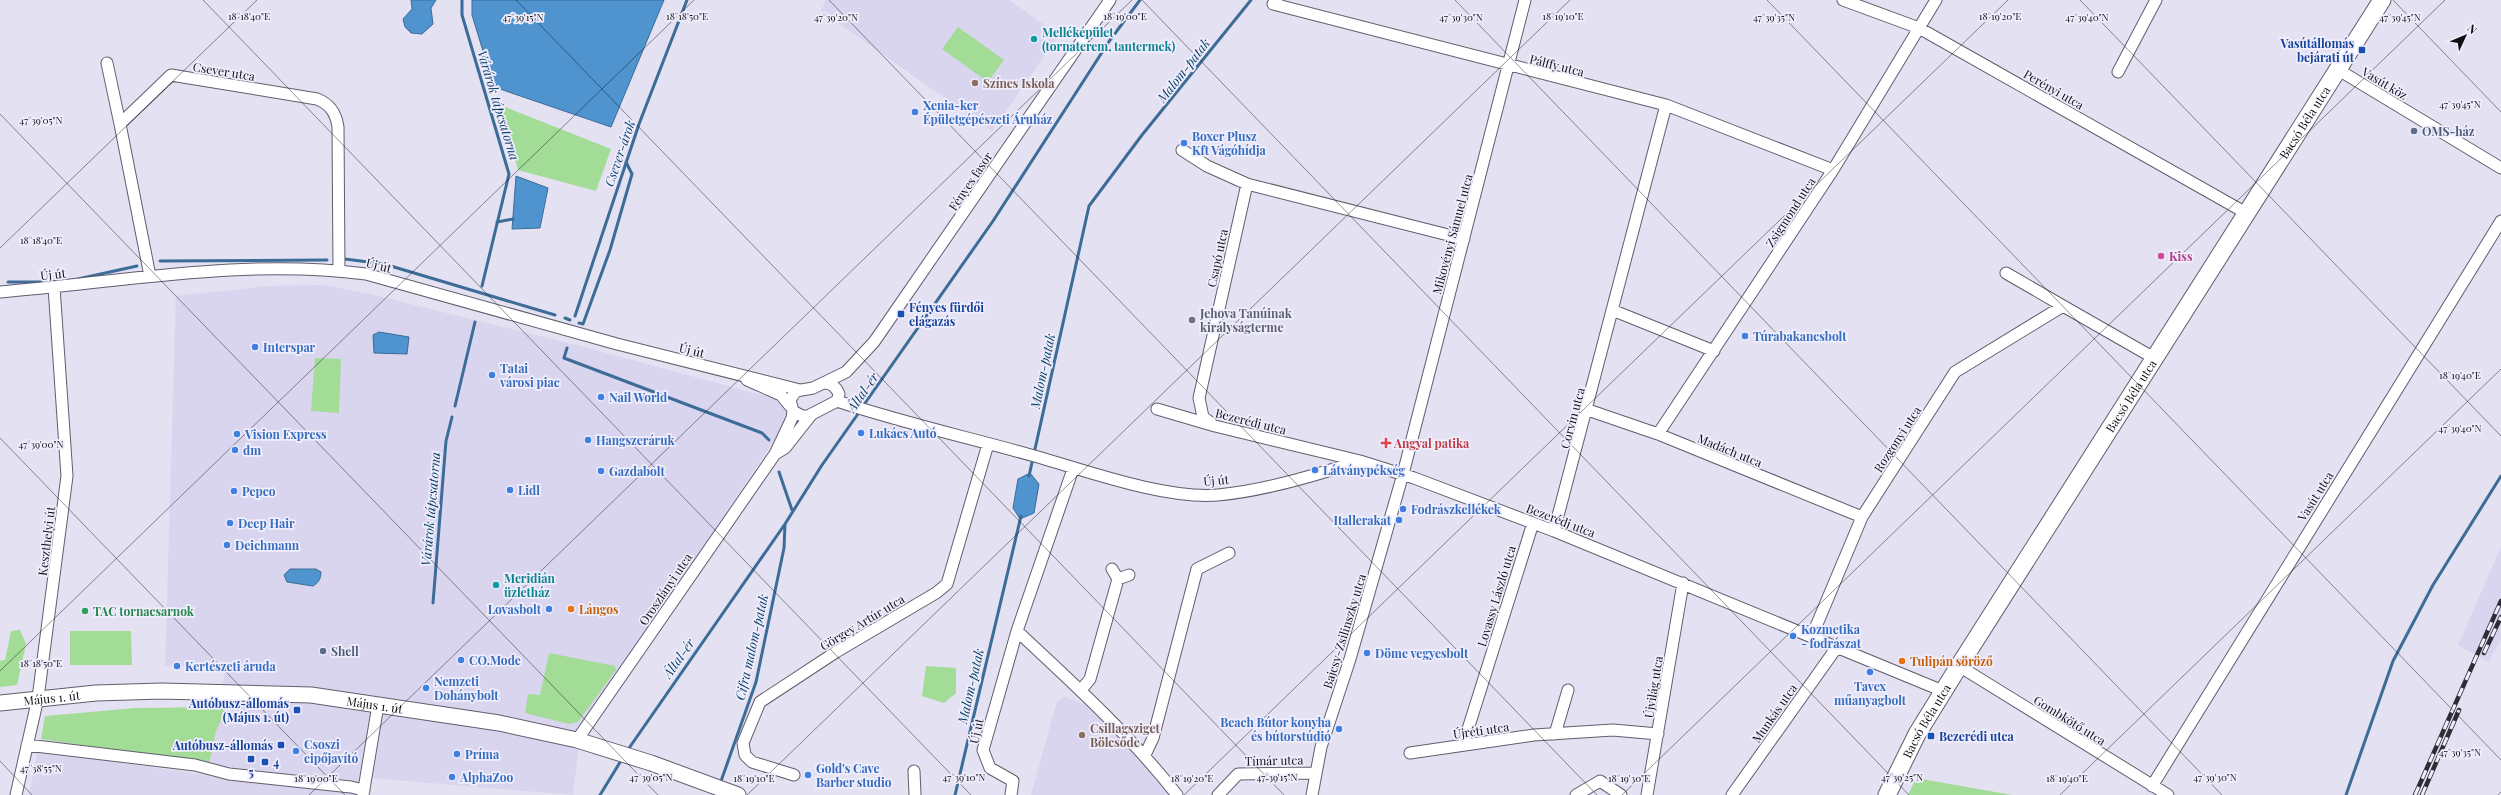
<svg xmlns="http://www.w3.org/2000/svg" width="2501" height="795" viewBox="0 0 2501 795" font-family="'Playfair Display',serif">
  <rect width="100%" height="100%" fill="#e3e1f2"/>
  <path fill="#d9d5ee" d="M826,0H1009L1059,35L992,131L821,11Z
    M323,285L370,294L584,347L798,405L581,728L573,795L359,777L357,795H29L38,750L204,775L226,667L165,666L176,296L267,286Z
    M2501,547V640L2488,662L2458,645Z
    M1064,697L1087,705L1146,764L1171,795H1031L1057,701Z"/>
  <path fill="#a2dc97" d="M958,27L1004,60L988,82L942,49Z
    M500,105L611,149L596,191L518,170Z
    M315,358L341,359L339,413L311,411Z
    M20,630L26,644L17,685L0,687V661L5,660L11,631Z
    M70,631H131L132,665H70Z
    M549,653L615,666L616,670L578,722L569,724L525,713L528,694L540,695Z
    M926,666L956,668V693L944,703L922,696Z
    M227,707L216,731L209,764L41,739L45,716L136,708Z
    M1916,778L2012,795H1908Z"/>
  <path fill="#4f94cf" stroke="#3c6c97" d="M411,0H436L431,8L433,24L422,34L411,33L405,27L403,19L412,9Z
    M472,0H664L611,127L494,87L472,15Z
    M516,176L548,188L540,228L512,229Z
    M379,332L409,337L407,354L374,353L373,335Z
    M1030,473L1039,484L1034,513L1020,519L1013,508L1018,479Z
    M290,569H316L321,572C321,579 318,583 313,586L287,582L284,575Z"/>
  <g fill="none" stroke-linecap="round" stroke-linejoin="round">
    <path stroke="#3c6c97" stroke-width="3" d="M462,0V15L509,174L482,286
      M497,222L513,219
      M345,259L384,264L555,315
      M160,261L327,260
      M78,279L137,266
      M8,282H55
      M575,316L639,124L687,0
      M565,318L570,320
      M579,323L583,324L610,250L632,174L626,162
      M567,348L564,358L762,433L769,440
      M455,406L475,322
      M863,406L993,221L1110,40L1140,0
      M779,472L792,510
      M1029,476L1089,206L1142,135L1251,0
      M433,603L446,441L452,417
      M627,751L785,524L822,465L860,411
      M720,784L756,682L784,548L785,524
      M600,795L622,759
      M955,795L1021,516
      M2346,795L2393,661L2433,585L2501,476"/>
    <defs>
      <path id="minor" d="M1277,0L1273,4L1666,105L1833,170
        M1843,0L1919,28L2246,213
        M107,63L120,124
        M2337,69L2501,168
        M2118,72L2156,0
        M1182,150L1207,166L1247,184L1464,239
        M2006,273L2063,306
        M150,276L120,124L171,75L317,99C330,104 336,113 338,127L339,271
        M0,292C122,282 243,258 366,274L617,344L800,390
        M1612,310L1714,351
        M747,380L781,395L790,406
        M824,383C832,383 836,387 839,394L837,401L808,416H802L793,411L790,400L796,391L813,388L846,372L874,342L1110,0
        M837,401C903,423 971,438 1038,457C1090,472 1165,499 1218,495C1263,491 1317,475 1359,461
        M1157,409L1215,426L1360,461L1414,478L1554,531L1943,691
        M1588,410L1658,434L1862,517
        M1211,423L1203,417L1199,398L1247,184
        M1658,434L1833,170L1936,0
        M775,454L785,448L811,415
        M1554,531L1666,105
        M1112,569L1118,579L1129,575
        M1017,631C1073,683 1130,735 1177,795
        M1812,636L1862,517L1955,372L2063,306L2154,358
        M1959,666L2168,795
        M1081,690L1090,679L1118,579
        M1555,734L1568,690
        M577,740L775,454L792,418L793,411
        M27,745L195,765L229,774L351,787L364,790
        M1463,745L1533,523
        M1410,753L1534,735L1613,730L1658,734
        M1145,755L1153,738L1197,569L1229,553
        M914,771L915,795
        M794,775L752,762L745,755L743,743L760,702L836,652L936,593L947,584L988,444
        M2152,786L2501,221
        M16,795L38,698L67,476L54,287
        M363,795L378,705
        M1011,795L1013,781L990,768L983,750L1017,631L1073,469
        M1218,795L1238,774L1315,773
        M1312,795L1321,747L1350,659L1403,474L1525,0
        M1576,795L1600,781L1621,795
        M1647,795L1683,583
        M1732,795L1837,647"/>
      <g id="secondary">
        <path id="s1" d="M0,703L96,693L162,691L311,695L499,723L577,740L651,763L738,795"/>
      </g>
      <g id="primary">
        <path id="s2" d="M1887,795L1917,734L1959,666L2382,0"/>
      </g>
    </defs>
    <use href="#minor" stroke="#605e6d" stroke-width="13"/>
    <use href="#secondary" stroke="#605e6d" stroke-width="17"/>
    <use href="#primary" stroke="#605e6d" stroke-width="19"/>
    <use href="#minor" stroke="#fff" stroke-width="11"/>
    <use href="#secondary" stroke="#fff" stroke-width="15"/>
    <use href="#primary" stroke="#fff" stroke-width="17"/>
    <defs>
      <path id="rail" d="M2484,653L2501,617
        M2415,795L2501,601
        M2422,795L2459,710"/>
    </defs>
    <use href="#rail" stroke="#2e2d35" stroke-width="4.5"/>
    <use href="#rail" stroke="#f0eefd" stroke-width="3" stroke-dasharray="9" stroke-linecap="butt"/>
  </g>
  <path fill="none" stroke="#100f15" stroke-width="1" stroke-opacity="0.45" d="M203,0L971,795M516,0L1284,795M829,0L1597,795M1142,0L1909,795M1455,0L2222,795M1767,0L2501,760M2080,0L2501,436M2393,0L2501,112M0,114L658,795M0,248L257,0M0,438L345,795M0,671L694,0M0,761L32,795M309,795L1132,0M747,795L1570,0M1184,795L2008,0M1622,795L2445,0M2060,795L2501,369M2498,795L2501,792"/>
  <g fill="#0f9aa8" stroke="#f0eefd" stroke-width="1.5">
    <circle cx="1034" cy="39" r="4"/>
    <circle cx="496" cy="585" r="4"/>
  </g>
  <g fill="#1a4fb4" stroke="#f0eefd" stroke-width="1.5">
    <rect x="2358" y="46" width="8" height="8" rx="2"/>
    <rect x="897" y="310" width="8" height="8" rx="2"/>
    <rect x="293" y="706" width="8" height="8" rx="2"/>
    <rect x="1927" y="732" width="8" height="8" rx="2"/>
    <rect x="277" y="741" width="8" height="8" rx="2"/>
    <rect x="247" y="755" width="8" height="8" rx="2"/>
    <rect x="261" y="758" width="8" height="8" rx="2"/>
  </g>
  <g fill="#8d6e63" stroke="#f0eefd" stroke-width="1.5">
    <circle cx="975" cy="83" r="4"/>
    <circle cx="1082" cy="735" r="4"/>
  </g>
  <g fill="#3f7fe0" stroke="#f0eefd" stroke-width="1.5">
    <circle cx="915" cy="112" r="4"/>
    <circle cx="1184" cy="143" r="4"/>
    <circle cx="1745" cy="336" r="4"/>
    <circle cx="255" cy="347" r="4"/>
    <circle cx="492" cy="375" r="4"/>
    <circle cx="601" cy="397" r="4"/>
    <circle cx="861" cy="433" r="4"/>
    <circle cx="237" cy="434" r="4"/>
    <circle cx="588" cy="440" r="4"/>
    <circle cx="235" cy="450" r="4"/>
    <circle cx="1315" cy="470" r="4"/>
    <circle cx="601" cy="471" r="4"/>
    <circle cx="510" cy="490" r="4"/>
    <circle cx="234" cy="491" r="4"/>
    <circle cx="1403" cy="509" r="4"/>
    <circle cx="1399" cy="520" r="4"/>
    <circle cx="230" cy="523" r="4"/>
    <circle cx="227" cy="545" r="4"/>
    <circle cx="549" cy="609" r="4"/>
    <circle cx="1793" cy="636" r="4"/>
    <circle cx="1367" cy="653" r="4"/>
    <circle cx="461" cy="660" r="4"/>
    <circle cx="177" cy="666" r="4"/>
    <circle cx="1870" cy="672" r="4"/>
    <circle cx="426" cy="688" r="4"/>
    <circle cx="1339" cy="729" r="4"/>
    <circle cx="296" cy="751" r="4"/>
    <circle cx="457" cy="754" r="4"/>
    <circle cx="808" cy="775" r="4"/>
    <circle cx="452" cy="777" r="4"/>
  </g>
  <g fill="#5c6f8a" stroke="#f0eefd" stroke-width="1.5">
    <circle cx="2414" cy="131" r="4"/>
    <circle cx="323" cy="651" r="4"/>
  </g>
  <circle fill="#d1479c" stroke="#f0eefd" stroke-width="1.5" cx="2161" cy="256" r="4"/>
  <circle fill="#6b7280" stroke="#f0eefd" stroke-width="1.5" cx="1192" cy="320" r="4"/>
  <path fill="#e0444e" stroke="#f0eefd" stroke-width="1.5" d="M1384 437h4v4h4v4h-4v4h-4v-4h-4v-4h4z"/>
  <g fill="#e8710a" stroke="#f0eefd" stroke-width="1.5">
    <circle cx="571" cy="609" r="4"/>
    <circle cx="1902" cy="661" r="4"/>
  </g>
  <circle fill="#2e9e5b" stroke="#f0eefd" stroke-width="1.5" cx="85" cy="611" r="4"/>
  <g text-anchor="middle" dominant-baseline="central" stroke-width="3.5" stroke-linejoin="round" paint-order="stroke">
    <g font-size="12" font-weight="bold" fill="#0d838f" stroke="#f0eefd" text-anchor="start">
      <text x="1042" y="32">Melléképület<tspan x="1042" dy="14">(tornaterem, tantermek)</tspan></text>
      <text x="504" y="578">Meridián<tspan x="504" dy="14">üzletház</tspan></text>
    </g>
    <g font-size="12" font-weight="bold" fill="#164399" stroke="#f0eefd" text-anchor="end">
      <text x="2354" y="43">Vasútállomás<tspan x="2354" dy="14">bejárati út</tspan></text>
      <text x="909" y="307" text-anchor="start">Fényes fürdői<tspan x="909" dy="14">elágazás</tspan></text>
      <text x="289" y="703">Autóbusz-állomás<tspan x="289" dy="14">(Május 1. út)</tspan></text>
      <text x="1939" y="736" text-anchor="start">Bezerédi utca</text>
      <text x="273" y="745">Autóbusz-állomás</text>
      <text x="273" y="762" text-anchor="start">4</text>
      <text x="251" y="772" text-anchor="middle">5</text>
    </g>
    <g font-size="12" fill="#100f15" stroke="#f0eefd">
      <text transform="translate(1557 65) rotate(14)">Pálffy utca</text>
      <text transform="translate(224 71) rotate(9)">Csever utca</text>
      <text transform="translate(2385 83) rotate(31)">Vasút köz</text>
      <text transform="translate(2054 89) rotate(30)">Perényi utca</text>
      <text stroke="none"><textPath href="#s2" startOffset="792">Bacsó Béla utca</textPath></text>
      <text transform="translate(970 181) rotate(-56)">Fényes fasor</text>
      <text transform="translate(1790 212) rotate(-57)">Zsigmond utca</text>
      <text transform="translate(1452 234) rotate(-75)">Mikovényi Sámuel utca</text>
      <text transform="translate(1217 258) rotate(-78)">Csapó utca</text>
      <text transform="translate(379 265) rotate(14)">Új út</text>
      <text transform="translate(53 274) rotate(-6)">Új út</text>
      <text transform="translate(692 350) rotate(14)">Új út</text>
      <text stroke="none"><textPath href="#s2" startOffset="468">Bacsó Béla utca</textPath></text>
      <text transform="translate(1572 418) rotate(-75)">Corvin utca</text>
      <text transform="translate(1251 421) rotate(14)">Bezerédj utca</text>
      <text transform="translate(1897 439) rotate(-57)">Rozgonyi utca</text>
      <text transform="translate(1730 450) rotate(22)">Madách utca</text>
      <text transform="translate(1216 480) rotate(-5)">Új út</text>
      <text transform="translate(2315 496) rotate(-58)">Vasút utca</text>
      <text transform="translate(1561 520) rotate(21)">Bezerédj utca</text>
      <text transform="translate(46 541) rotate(-83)">Keszthelyi út</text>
      <text transform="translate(665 589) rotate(-56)">Oroszlányi utca</text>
      <text transform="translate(1496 596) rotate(-73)">Lovassy László utca</text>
      <text transform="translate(862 622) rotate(-31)">Görgey Artúr utca</text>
      <text transform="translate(1344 631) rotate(-73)">Bajcsy-Zsilinszky utca</text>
      <text transform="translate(1653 687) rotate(-81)">Újvilág utca</text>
      <text stroke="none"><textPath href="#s1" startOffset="52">Május 1. út</textPath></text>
      <text stroke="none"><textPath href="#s1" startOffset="376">Május 1. út</textPath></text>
      <text transform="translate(1774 713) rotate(-55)">Munkás utca</text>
      <text transform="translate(2070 720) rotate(32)">Gombkötő utca</text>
      <text stroke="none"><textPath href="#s2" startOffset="84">Bacsó Béla utca</textPath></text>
      <text transform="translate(1481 730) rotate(-8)">Újréti utca</text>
      <text transform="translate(976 731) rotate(-77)">Új út</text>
      <text transform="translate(1274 760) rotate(-1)">Tímár utca</text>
    </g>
    <g font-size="12" font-weight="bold" fill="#785e54" stroke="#f0eefd" text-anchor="start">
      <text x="983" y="83">Színes Iskola</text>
      <text x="1090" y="728">Csillagsziget<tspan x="1090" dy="14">Bölcsőde</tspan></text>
    </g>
    <g font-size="12" font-weight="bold" fill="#366cbe" stroke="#f0eefd" text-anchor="start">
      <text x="923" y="105">Xenia-ker<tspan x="923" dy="14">Épületgépészeti Áruház</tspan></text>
      <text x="1192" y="136">Boxer Plusz<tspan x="1192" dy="14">Kft Vágóhídja</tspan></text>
      <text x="1753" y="336">Túrabakancsbolt</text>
      <text x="263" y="347">Interspar</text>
      <text x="500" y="368">Tatai<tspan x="500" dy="14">városi piac</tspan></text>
      <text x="609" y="397">Nail World</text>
      <text x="869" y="433">Lukács Autó</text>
      <text x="245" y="434">Vision Express</text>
      <text x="596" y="440">Hangszeráruk</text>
      <text x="243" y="450">dm</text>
      <text x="1323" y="470">Látványpékség</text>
      <text x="609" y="471">Gazdabolt</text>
      <text x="518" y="490">Lidl</text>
      <text x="242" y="491">Pepco</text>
      <text x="1411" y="509">Fodrászkellékek</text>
      <text x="1391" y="520" text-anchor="end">Itallerakat</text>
      <text x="238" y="523">Deep Hair</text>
      <text x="235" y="545">Deichmann</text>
      <text x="541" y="609" text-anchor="end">Lovasbolt</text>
      <text x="1801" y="629">Kozmetika<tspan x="1801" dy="14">- fodrászat</tspan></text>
      <text x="1375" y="653">Döme vegyesbolt</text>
      <text x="469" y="660">CO.Mode</text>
      <text x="185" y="666">Kertészeti áruda</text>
      <text x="434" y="681">Nemzeti<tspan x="434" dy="14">Dohánybolt</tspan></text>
      <text x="1870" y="686" text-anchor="middle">Tavex<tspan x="1870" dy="14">műanyagbolt</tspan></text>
      <text x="1331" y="722" text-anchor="end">Beach Bútor konyha<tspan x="1331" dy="14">és bútorstúdió</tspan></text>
      <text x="304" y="744">Csoszi<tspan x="304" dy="14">cipőjavító</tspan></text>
      <text x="465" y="754">Príma</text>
      <text x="816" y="768">Gold's Cave<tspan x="816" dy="14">Barber studio</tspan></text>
      <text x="460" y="777">AlphaZoo</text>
    </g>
    <g font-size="12" font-weight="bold" fill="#4e5e75" stroke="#f0eefd" text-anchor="start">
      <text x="2422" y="131">OMS-ház</text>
      <text x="331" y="651">Shell</text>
    </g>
    <g font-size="12" font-weight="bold" fill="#b23c85" stroke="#f0eefd" text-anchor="start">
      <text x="2169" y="256">Kiss</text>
    </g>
    <g font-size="12" font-weight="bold" fill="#5b616d" stroke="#f0eefd" text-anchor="start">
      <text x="1200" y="313">Jehova Tanúinak<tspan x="1200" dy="14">királyságterme</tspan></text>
    </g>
    <g font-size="12" font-weight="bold" fill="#be3a42" stroke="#f0eefd" text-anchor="start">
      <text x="1394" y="443">Angyal patika</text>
    </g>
    <g font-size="12" font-weight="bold" fill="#c56008" stroke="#f0eefd" text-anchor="start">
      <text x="579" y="609">Lángos</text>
      <text x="1910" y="661">Tulipán söröző</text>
    </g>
    <g font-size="12" font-weight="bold" fill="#27864d" stroke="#f0eefd" text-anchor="start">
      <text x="93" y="611">TAC tornacsarnok</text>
    </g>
    <g font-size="13" font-style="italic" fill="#0b4068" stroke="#f0eefd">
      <text transform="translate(1183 70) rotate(-52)">Malom-patak</text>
      <text transform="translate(499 105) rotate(73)">Várárok tápcsatorna</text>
      <text transform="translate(619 153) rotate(-71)">Csever-árok</text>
      <text transform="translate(1042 371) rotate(-78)">Malom-patak</text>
      <text transform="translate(862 392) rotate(-55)">Által-ér</text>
      <text transform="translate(430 509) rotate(-85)">Várárok tápcsatorna</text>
      <text transform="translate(751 647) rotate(-77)">Cifra malom-patak</text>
      <text transform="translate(678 658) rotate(-55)">Által-ér</text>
      <text transform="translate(970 686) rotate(-77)">Malom-patak</text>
    </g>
  </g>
  <g font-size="10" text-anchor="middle" fill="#100f15" stroke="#f0eefd" stroke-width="3.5" stroke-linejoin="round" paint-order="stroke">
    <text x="249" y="20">18°18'40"E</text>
    <text x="687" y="20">18°18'50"E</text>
    <text x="1125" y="20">18°19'00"E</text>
    <text x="1563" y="20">18°19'10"E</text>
    <text x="2000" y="20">18°19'20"E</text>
    <text x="836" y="21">47°39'20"N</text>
    <text x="2087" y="21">47°39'40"N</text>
    <text x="523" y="21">47°39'15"N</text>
    <text x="1461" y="21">47°39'30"N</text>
    <text x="1774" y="21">47°39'35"N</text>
    <text x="2400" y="21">47°39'45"N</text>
    <text x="2460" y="108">47°39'45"N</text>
    <text x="41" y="124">47°39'05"N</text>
    <text x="41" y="244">18°18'40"E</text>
    <text x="2460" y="379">18°19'40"E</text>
    <text x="2460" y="432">47°39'40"N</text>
    <text x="41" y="448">47°39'00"N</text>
    <text x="41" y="667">18°18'50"E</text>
    <text x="2460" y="756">47°39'35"N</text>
    <text x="41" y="772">47°38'55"N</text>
    <text x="651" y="781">47°39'05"N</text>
    <text x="964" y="781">47°39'10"N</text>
    <text x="1277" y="781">47°39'15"N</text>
    <text x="1902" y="781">47°39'25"N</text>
    <text x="2215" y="781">47°39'30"N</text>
    <text x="316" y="782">18°19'00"E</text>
    <text x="754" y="782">18°19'10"E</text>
    <text x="1192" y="782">18°19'20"E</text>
    <text x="1629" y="782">18°19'30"E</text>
    <text x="2067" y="782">18°19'40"E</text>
  </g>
  <g transform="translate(2465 36) rotate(46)" stroke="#f0eefd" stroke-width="3" paint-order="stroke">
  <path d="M0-3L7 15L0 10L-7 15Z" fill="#100f15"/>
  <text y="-6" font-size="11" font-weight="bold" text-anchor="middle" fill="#100f15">N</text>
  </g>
</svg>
